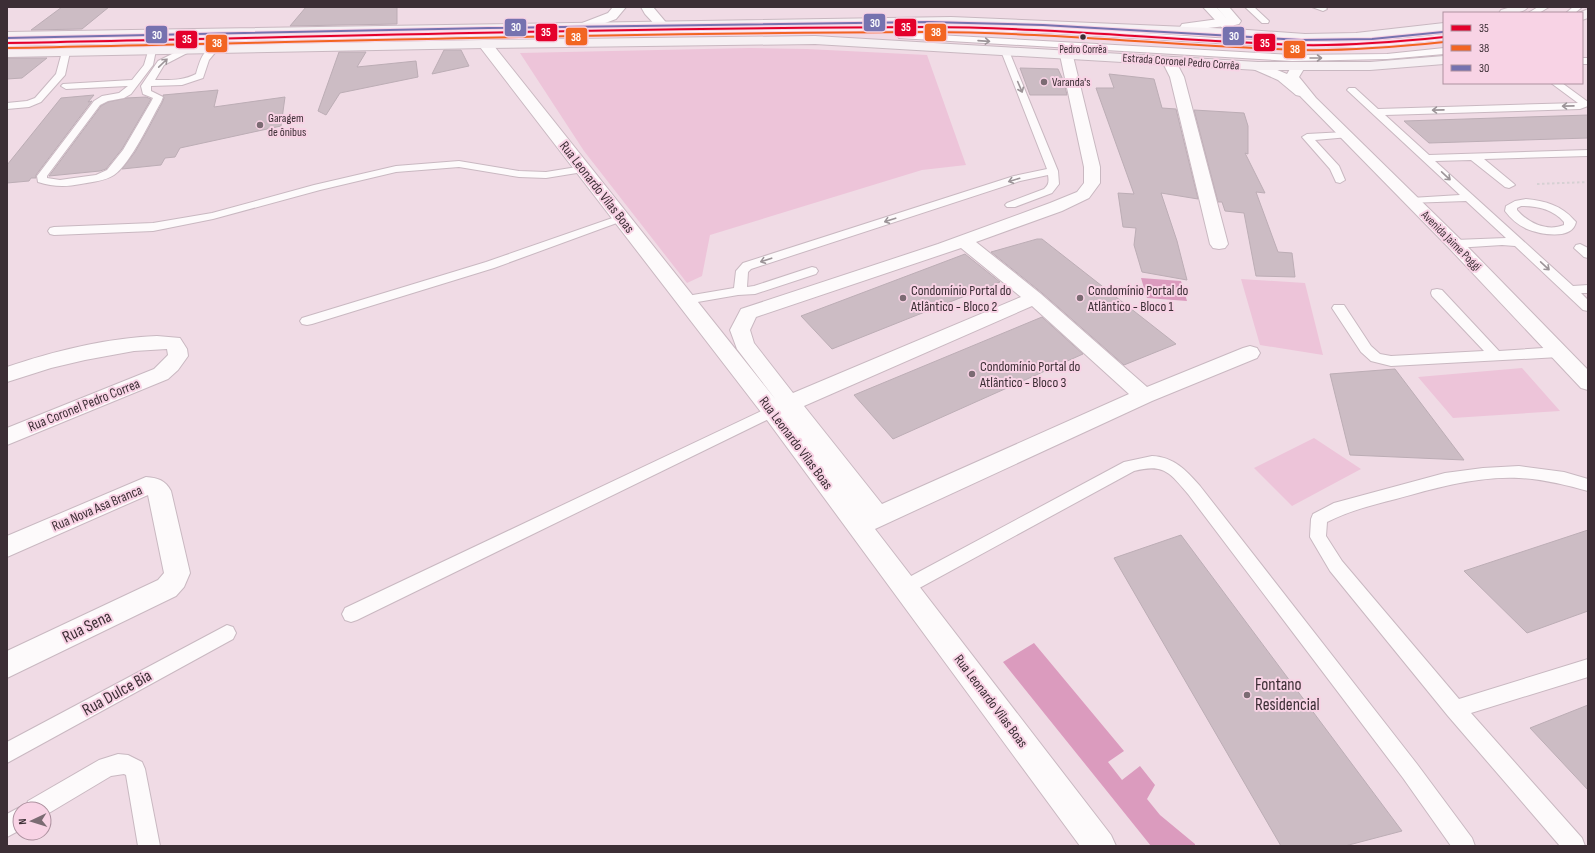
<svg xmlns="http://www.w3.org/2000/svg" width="1595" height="853" viewBox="0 0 1595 853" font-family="'Sofia Sans Condensed',sans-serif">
  <rect width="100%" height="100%" fill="#f0dbe5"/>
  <path fill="#edc4d9" d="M750,48L807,49L927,55L966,165L922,170L710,235L702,276L687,283L584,151L520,53Z
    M1241,279L1305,283L1323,355L1260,345Z
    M1522,368L1560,411L1453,418L1418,377Z
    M1314,438L1361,469L1292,506L1254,468Z"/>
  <path fill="#db9bbe" d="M1141,278L1181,281L1187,301L1147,298Z
    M1034,643L1124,751L1108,762L1122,780L1140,766L1155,785L1147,799L1160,815L1195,844V846H1151L1003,662Z"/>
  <path fill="#ccbcc4" stroke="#bcadb5" d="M62,7H109L82,29L31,30Z
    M306,7H397V24L290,26Z
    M444,50H461L469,66L432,74Z
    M339,52H366L357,67L416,61L418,77L340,93L326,115L318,111Z
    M7,58H47L22,78L7,79Z
    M1020,68L1058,69L1064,82L1067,95H1030Z
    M1109,74L1154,79L1162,108L1176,109L1198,199L1161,193L1177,241L1187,280L1142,272L1134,245L1136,228L1123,227L1118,193L1134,194L1096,88H1114Z
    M218,90L214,107L285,97L281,126L180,148L175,157L165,158L161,165L122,169L135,152L147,131L162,103L164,98L163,95Z
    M94,95L88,102L92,101L36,175V178H31L29,181L7,183V165L61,98Z
    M146,97L151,99L150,101L122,149L106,169L100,171L49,176L101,106L108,102L126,98Z
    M1194,110L1244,113L1248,126V154L1245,153L1265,193L1256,192L1278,252L1292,253L1295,277L1256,276L1244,213L1225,211L1222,202H1218Z
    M1588,115V138L1429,143L1404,121Z
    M1037,239H1042L1176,344L1124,365L1042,293L991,252Z
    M965,254L1000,282L832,349L801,316Z
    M1042,317L1083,354L893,439L854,395Z
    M1395,369L1464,460L1350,455L1330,374Z
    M1588,530V611L1527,633L1464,571Z
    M1181,535L1402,831L1345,846H1281L1114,558Z
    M1588,705V790L1530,728Z"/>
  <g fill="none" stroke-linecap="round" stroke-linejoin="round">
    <defs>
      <path id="service" d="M1245,7H1254L1269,21L1268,23H1262Z
        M1312,7H1325L1327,9L1323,11Z
        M1538,7H1549L1539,13H1528Z
        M1573,7H1582L1575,13H1566Z
        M928,24C1005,25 1081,29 1157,34C1255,41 1346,47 1444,34V40L1373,47L1301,48L1043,33L928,30L488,36L7,46V40L488,30Z
        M902,33L1292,55L1387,54L1444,48V54L1387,59L1292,61L899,38L898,36L899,34Z
        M188,46L192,49L191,51L164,65L155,80C169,80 183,81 196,74C199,64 202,50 214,46L218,49L209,60L203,78L182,85L151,86V91L163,97L161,102C150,121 131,163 114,175C105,181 92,182 81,184C66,187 53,187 38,182L37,176L94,101L102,96L119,93L128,86L66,89L61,86L63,84L132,80L144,65L149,48L152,47L156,50L153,65L131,94L124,98L108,101L100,105L47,176V178L60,180L74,178L96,175L107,170L123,150L151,102L153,98L143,94L141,86L158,61Z
        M1005,48L1009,51L1058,171L1059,184L1052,193L1015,207H1007L1005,205L1007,203L1044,189C1049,185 1049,181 1048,175L1020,181L751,269L748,272L747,287L754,286L812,267L816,268L818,271L816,274L755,294L738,295L686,304L681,303L680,300L681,297L734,288L736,271L743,263L1014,176L1047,169L1001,51Z
        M66,49L70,52L65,75L41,102L29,107L7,109V103L27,101L35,98L56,74L62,52Z
        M1582,58H1588V64H1582Z
        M1551,83H1562L1588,102V106L1580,109L1385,115L1429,155L1588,150V156L1484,159L1513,183L1515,185L1509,188L1505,187L1471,160L1435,161L1573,286L1588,285V293H1581L1588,300V311L1583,310L1515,246L1502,245L1455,248L1451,247L1449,244L1451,241L1455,240L1506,238L1466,201L1407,203L1405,201L1407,199L1411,198L1460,195L1347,90L1349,88H1355L1378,109L1578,103Z
        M1345,132L1349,133L1350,135L1349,137L1315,140L1339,166L1345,180L1340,183L1336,182L1330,169L1302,137L1307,134Z
        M459,161L519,171L546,172L583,166L588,169L583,172L546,178L519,177L459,167L396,172L320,190L213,219L153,231L54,235L50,234L48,231L50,228L54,227L153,223L212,213L314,185L396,166Z
        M1526,199C1545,201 1561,205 1574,220L1576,222C1572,241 1539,234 1527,229C1518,225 1511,219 1505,211L1506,206L1515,201ZM1521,206C1537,206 1553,209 1564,222V225C1547,232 1528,223 1517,210V208Z
        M621,215L625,216L627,218L625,220L494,268L312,324L307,325L302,324L300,321L302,318L486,262Z
        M1580,244L1588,248V258L1584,257L1574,248L1576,245Z
        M1437,289L1442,290L1499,351L1559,347L1564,349L1566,352L1564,355L1559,357L1391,366L1371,361L1361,352L1332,308L1334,305H1344L1371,346L1380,354L1391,356L1484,351L1432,296L1431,293L1432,290Z
        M772,406L777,407L779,411L777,415L357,620L351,622L345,620L342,614L345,608Z
        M1152,456C1174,457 1186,470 1200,486L1417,764L1472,838L1475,846H1451L1403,778L1188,494C1170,473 1164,463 1134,471L912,592L906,594L900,592L897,587L900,582L1124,462Z
        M1519,466L1564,472L1588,479V491C1566,485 1542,479 1519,478C1477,476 1436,488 1396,499C1372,505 1349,511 1327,522L1326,536L1342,561L1459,699L1588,659V677L1471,713L1582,838L1585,846H1560L1448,716L1330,571L1310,537L1311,519L1313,514L1334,503L1445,473L1483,468Z
        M227,625L233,627L236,633L233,639L7,763V742Z
        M118,754L128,755L142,762L145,769L160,846H138L126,775L124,774L111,776L44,816V809H25L28,801L99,760Z
        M20,807L24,809H20V830L7,837V814Z"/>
      <path id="pedestrian" d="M1216,7H1229L1241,21L1239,24L1235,25L1190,30L1187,35H1179L1177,32L1182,24L1226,18Z"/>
      <path id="minor" d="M485,40L490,41L776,400L737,349L730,330L741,309L938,244L1050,203L1077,192L1084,183V167L1060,55L1062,52H1072L1100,167V183L1089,198L1062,211L976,242L1041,294L1147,387L1243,348L1250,346L1257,348L1260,353L1257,358L1152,401L875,529L1111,835L1116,846H1080L764,416L480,47L479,44L480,41ZM961,248L1021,297L793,393L754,343L750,330L756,317ZM1032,306L1129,394L882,504L804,406Z
        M1169,57L1174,58L1184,77L1228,244L1225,248L1219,249L1213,248L1210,244L1170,77L1162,61L1164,58Z
        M157,336L180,338L187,349L188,356L178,370L168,379L7,445V428L154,369L168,355L167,349L134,351L85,360L51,368L7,382V367C54,351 107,338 157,336Z
        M146,477C158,478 165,480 171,491L190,573L184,587L176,596L7,678V651L158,580L164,573L148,495L7,557V536Z"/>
      <path id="tertiary" d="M613,7H626L616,19L581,32L577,31L575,28L577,25L608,13Z
        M641,7H653L669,26L667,29H659L645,14Z
        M1203,7H1216L1238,30L1240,33L1238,36H1230Z
        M1258,62L1287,74L1293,64H1303L1305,67L1299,77L1316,98L1461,240L1588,370V390L1581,388L1449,248L1300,96L1296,95L1278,80L1253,69L1251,66L1253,63Z"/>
      <path id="secondary" d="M1511,7H1528C1522,15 1508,13 1499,13L1501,10Z
        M1588,9V18L1582,20V13H1579Z
        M951,17L1234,29L1305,34L1356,33L1444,23V31L1356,41L1305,42L1234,37L951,25L7,40V32Z
        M815,36L1258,62H1370L1444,56V64L1370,70H1258L815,44L485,48L7,57V49L485,40Z"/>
    </defs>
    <use href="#service" stroke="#c9b8c1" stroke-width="2"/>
    <use href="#pedestrian" stroke="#c9b8c1" stroke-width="2"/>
    <use href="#minor" stroke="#c9b8c1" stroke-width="2"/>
    <use href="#tertiary" stroke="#c9b8c1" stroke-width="2"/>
    <use href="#secondary" stroke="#c9b8c1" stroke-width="2"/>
    <path stroke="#d6d0d3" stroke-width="2" stroke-dasharray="2.5 2.5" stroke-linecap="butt" d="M1537,184L1588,182"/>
    <use href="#service" fill="#fdfafb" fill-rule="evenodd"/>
    <use href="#pedestrian" fill="#fdfafb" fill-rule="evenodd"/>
    <use href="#minor" fill="#fdfafb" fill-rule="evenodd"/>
    <use href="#tertiary" fill="#fdfafb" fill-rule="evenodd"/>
    <use href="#secondary" fill="#f6f0f3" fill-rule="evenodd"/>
    <defs>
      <path id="bus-1" d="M7,43C313,37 619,28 925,27C1050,27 1175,41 1300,45C1348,46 1396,42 1444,37"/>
      <path id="bus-2" d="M7,48C313,42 619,33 925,32C1050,32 1175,46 1300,50C1348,51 1396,47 1444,42"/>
      <path id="bus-3" d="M7,38L488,28L928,22L1043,25L1301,40L1372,39L1443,32"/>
    </defs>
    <use href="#bus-1" stroke="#f8d3e5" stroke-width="4"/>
    <use href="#bus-2" stroke="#f8d3e5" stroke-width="4"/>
    <use href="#bus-3" stroke="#f8d3e5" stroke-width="4"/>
    <use href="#bus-1" stroke="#e4002b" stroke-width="2"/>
    <use href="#bus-2" stroke="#f26522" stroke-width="2"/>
    <use href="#bus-3" stroke="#7672af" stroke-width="2"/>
  </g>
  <defs><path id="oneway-shaft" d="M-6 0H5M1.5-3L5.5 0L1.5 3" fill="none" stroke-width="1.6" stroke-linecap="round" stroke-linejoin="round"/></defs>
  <g stroke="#9c9498">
    <use href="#oneway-shaft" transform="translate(984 41) rotate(4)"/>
    <use href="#oneway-shaft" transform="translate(1316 58)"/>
    <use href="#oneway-shaft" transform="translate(163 63) rotate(-44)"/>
    <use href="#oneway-shaft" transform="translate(1020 87) rotate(67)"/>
    <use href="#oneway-shaft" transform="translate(1568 106) rotate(179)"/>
    <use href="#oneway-shaft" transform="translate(1438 110) rotate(179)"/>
    <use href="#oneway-shaft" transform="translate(1446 176) rotate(43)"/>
    <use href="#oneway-shaft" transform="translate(1014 180) rotate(163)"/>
    <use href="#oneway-shaft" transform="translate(890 220) rotate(162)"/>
    <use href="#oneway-shaft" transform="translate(766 260) rotate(162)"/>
    <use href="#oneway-shaft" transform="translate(1545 266) rotate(43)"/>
  </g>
  <circle fill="#3c2e35" stroke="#f8d3e5" stroke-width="1.5" cx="1083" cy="37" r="3.5"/>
  <g fill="#7b6b73" stroke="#f8d3e5" stroke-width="1.5">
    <circle cx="1044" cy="82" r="4"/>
    <circle cx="260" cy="125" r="4"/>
    <circle cx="903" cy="298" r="4"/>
    <circle cx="1080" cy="298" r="4"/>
    <circle cx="972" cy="374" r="4"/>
    <circle cx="1247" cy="695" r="4"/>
  </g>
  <g text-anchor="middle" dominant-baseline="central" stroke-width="4" stroke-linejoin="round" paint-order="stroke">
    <g font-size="11" fill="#3c2e35" stroke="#f8d3e5">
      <text x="1083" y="49">Pedro Corrêa</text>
    </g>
    <g font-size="12" fill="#3c2e35" stroke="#f8d3e5">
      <text transform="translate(1181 62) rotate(4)">Estrada Coronel Pedro Corrêa</text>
      <text transform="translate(1451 241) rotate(45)">Avenida Jaime Poggi</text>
    </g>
    <g font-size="12" fill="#3c2e35" stroke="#f8d3e5" text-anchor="start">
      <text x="1052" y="82">Varanda's</text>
      <text x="268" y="118">Garagem<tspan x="268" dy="14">de ônibus</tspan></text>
    </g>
    <g font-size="14" fill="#3c2e35" stroke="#f8d3e5">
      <text transform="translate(597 187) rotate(52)">Rua Leonardo Vilas Boas</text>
      <text transform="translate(84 405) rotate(-22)">Rua Coronel Pedro Correa</text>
      <text transform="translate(796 443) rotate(53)">Rua Leonardo Vilas Boas</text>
      <text transform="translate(97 508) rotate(-23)">Rua Nova Asa Branca</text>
      <text transform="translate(991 701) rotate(53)">Rua Leonardo Vilas Boas</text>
    </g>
    <g font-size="14" fill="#3c2e35" stroke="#f8d3e5" text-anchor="start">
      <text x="911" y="290">Condomínio Portal do<tspan x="911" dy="16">Atlântico - Bloco 2</tspan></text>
      <text x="1088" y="290">Condomínio Portal do<tspan x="1088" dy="16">Atlântico - Bloco 1</tspan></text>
      <text x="980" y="366">Condomínio Portal do<tspan x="980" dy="16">Atlântico - Bloco 3</tspan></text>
    </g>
    <g font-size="17" fill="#3c2e35" stroke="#f8d3e5">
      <text transform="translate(87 627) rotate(-26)">Rua Sena</text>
      <text transform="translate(117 693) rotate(-29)">Rua Dulce Bia</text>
    </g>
    <g font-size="17" fill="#3c2e35" stroke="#f8d3e5" text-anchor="start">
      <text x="1255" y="685">Fontano<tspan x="1255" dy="20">Residencial</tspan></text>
    </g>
  </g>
  <g stroke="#f8d3e5" stroke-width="1.5">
    <rect x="863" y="13" width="23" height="19" rx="4" fill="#7672af"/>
    <rect x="894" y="18" width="23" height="19" rx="4" fill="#e4002b"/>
    <rect x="504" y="18" width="23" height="19" rx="4" fill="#7672af"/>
    <rect x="924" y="23" width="23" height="19" rx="4" fill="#f26522"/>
    <rect x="535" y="23" width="23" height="19" rx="4" fill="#e4002b"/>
    <rect x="145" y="25" width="23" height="19" rx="4" fill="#7672af"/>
    <rect x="1222" y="26" width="23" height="20" rx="4" fill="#7672af"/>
    <rect x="565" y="27" width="23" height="19" rx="4" fill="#f26522"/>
    <rect x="175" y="30" width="23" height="19" rx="4" fill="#e4002b"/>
    <rect x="1253" y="33" width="23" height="19" rx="4" fill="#e4002b"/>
    <rect x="205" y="34" width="23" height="19" rx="4" fill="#f26522"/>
    <rect x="1283" y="40" width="23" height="19" rx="4" fill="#f26522"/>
  </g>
  <g font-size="11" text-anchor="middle" font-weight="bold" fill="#fff">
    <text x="875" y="27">30</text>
    <text x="906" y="31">35</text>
    <text x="516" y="31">30</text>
    <text x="936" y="36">38</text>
    <text x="546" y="36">35</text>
    <text x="157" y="39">30</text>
    <text x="1234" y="40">30</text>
    <text x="576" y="41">38</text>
    <text x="187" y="43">35</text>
    <text x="1265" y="47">35</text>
    <text x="217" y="47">38</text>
    <text x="1295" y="53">38</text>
  </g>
  <rect width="1595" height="853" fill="none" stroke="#3c2e35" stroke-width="16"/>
  <rect x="1443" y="12" width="140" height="72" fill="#f8d3e5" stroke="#ad919f"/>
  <rect x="1451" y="25" width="20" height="6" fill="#e4002b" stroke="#ad919f"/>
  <text x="1479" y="32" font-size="12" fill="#3c2e35">35</text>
  <rect x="1451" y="45" width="20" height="6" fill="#f26522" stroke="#ad919f"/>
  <text x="1479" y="52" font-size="12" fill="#3c2e35">38</text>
  <rect x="1451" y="65" width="20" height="6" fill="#7672af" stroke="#ad919f"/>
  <text x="1479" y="72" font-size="12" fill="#3c2e35">30</text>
  <g transform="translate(32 821) rotate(266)"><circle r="19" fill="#f8d3e5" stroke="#ad919f"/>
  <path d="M0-3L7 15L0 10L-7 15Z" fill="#7b6b73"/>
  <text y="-6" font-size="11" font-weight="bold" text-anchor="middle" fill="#3c2e35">N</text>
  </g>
</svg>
